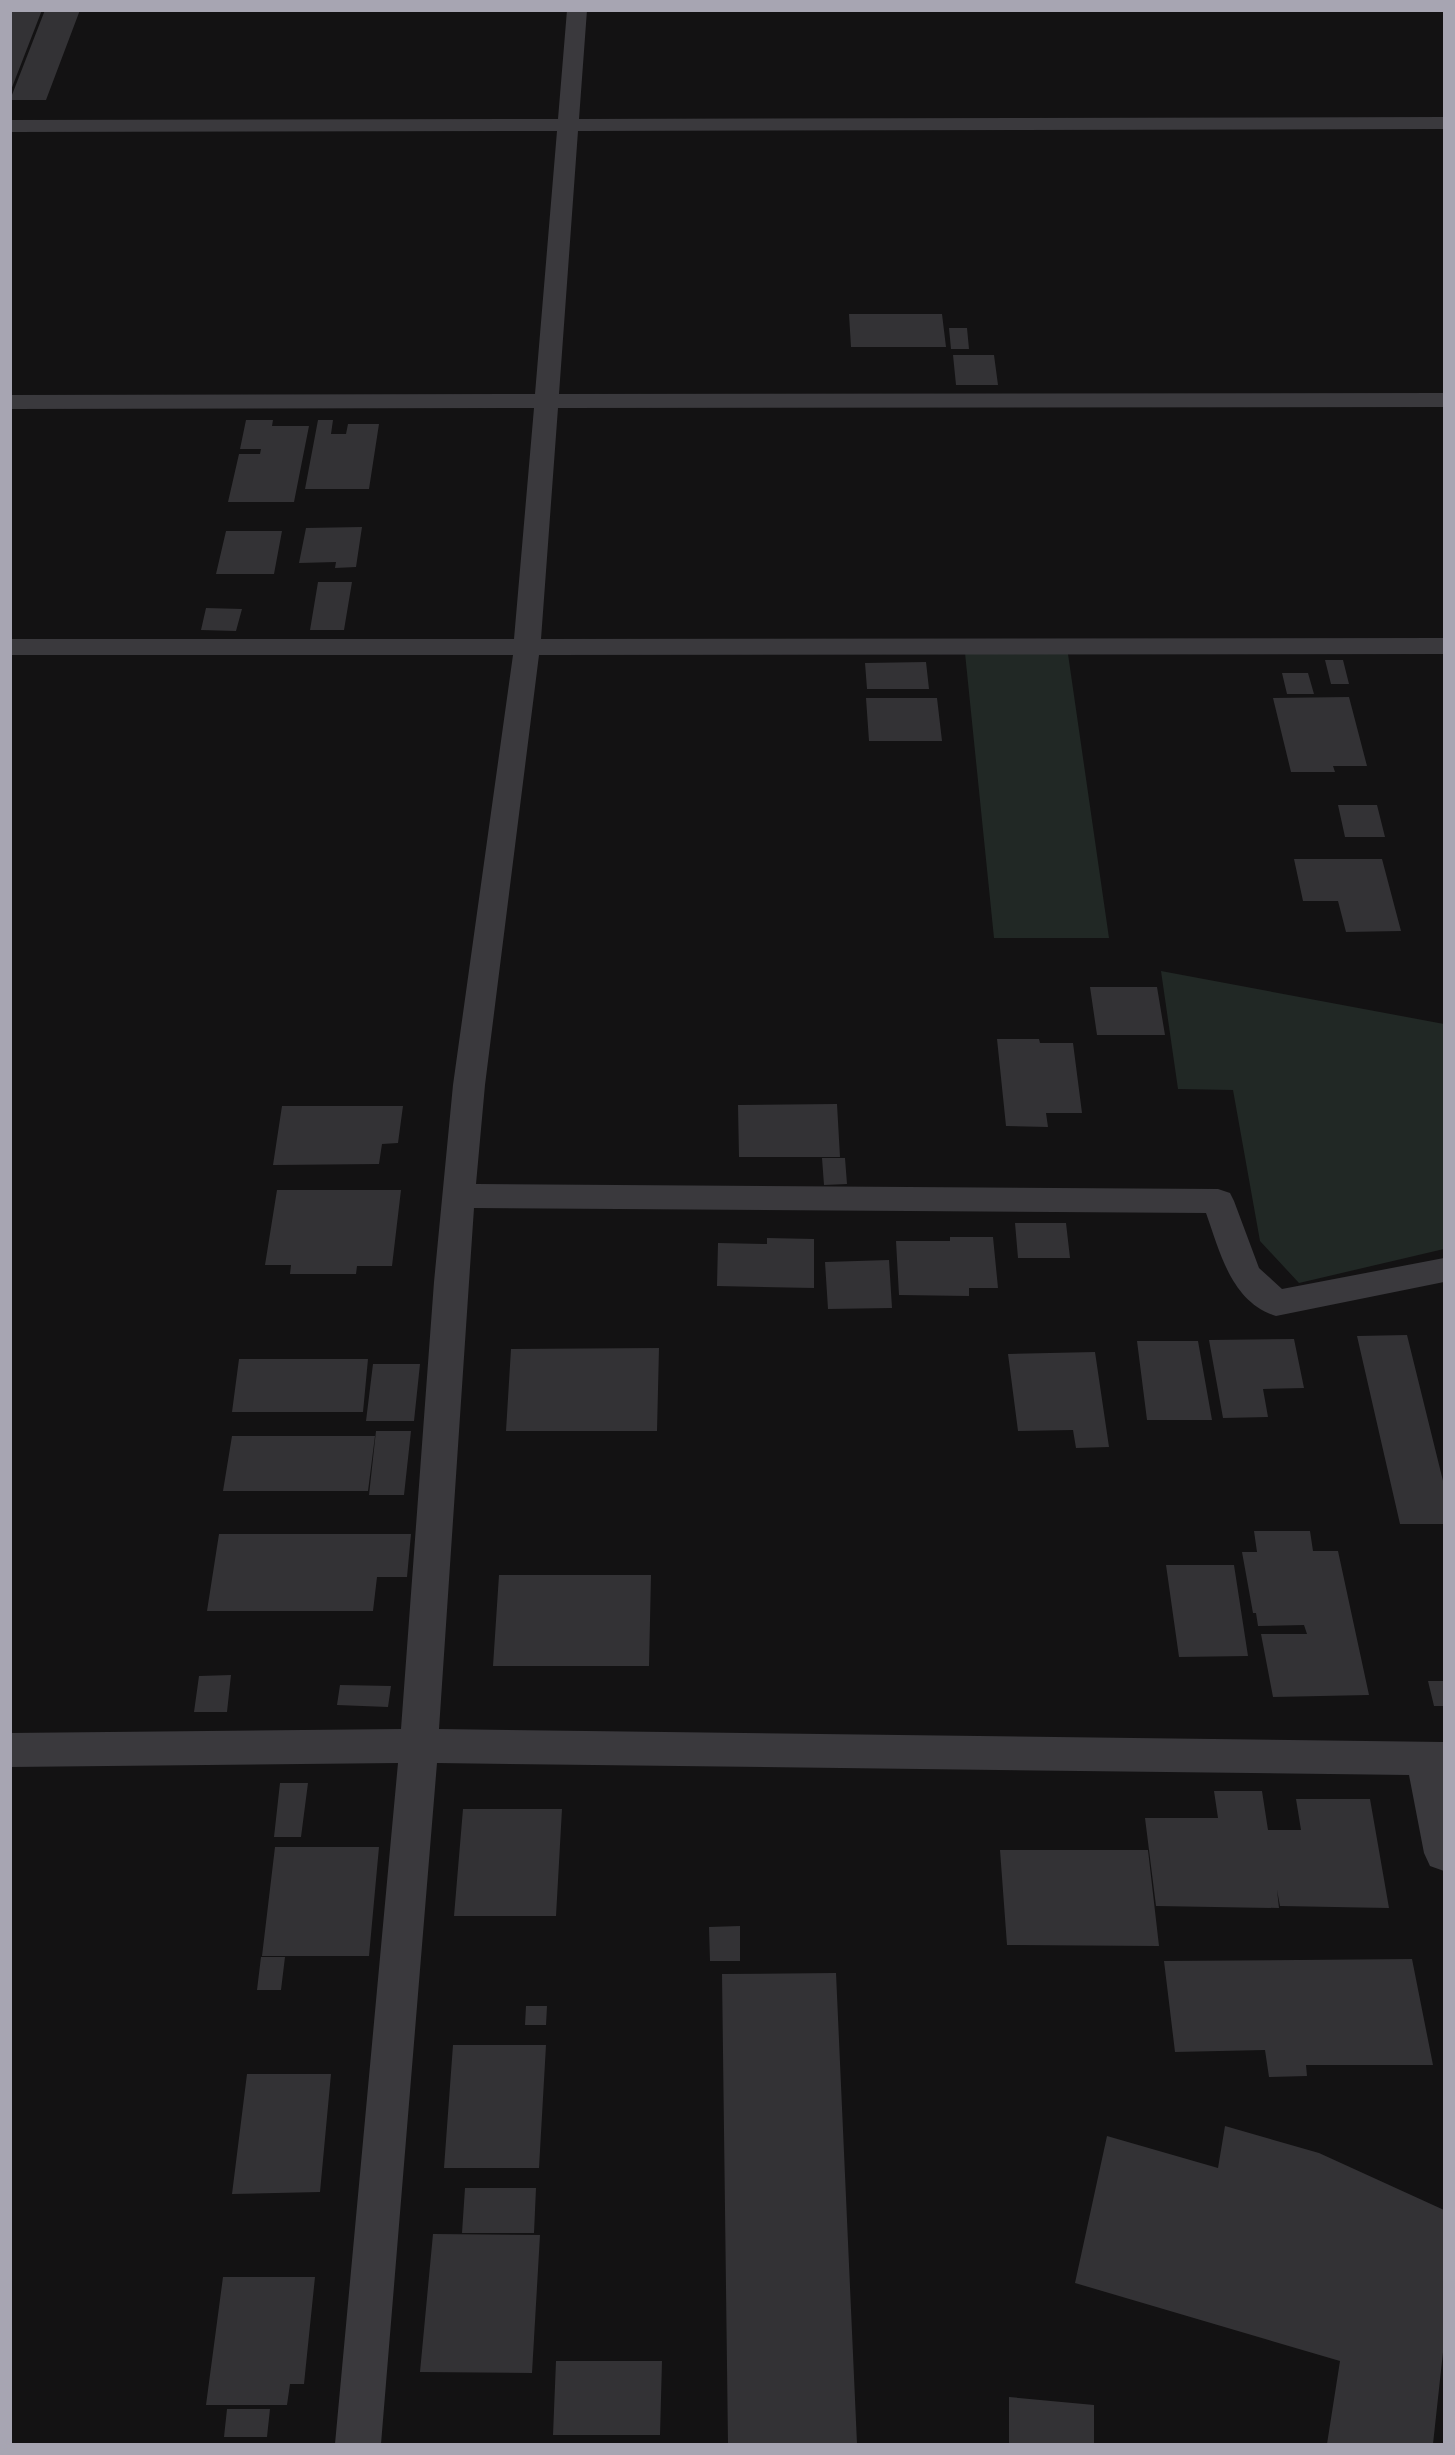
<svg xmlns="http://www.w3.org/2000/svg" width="1455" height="2455" viewBox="0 0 1455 2455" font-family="Overpass,sans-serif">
  <rect width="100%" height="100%" fill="#131213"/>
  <path fill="#212825" d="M965,653L1068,654L1109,938H994Z
    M1161,971L1444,1024V1249L1299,1283L1260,1241L1233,1090L1178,1089Z"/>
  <path fill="#333235" d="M10,10H42L11,90H10Z
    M45,10H80L46,100H10Z
    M849,314H942L946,347H851Z
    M949,328H967L969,349H951Z
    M953,355H994L998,385H956Z
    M246,420H273L272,426H309L294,502H228L239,454H260L261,449H240Z
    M318,420H333L331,434H346L348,424H379L369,489H305Z
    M362,527L356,567L335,568L336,562L299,563L306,528Z
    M226,531H282L274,574H216Z
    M318,582H352L344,630H310Z
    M206,608L242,609L236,631L201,630Z
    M1325,660H1343L1349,684H1331Z
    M926,662L929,689H867L865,663Z
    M1282,673H1308L1314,694H1287Z
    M1349,697L1367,766H1333L1335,772H1291L1273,698Z
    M866,698H937L942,741H869Z
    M1338,805H1377L1385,837H1345Z
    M1294,859H1382L1401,931L1346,932L1338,901H1303Z
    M1090,987H1157L1165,1035H1097Z
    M997,1039H1039L1040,1043H1073L1082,1113H1046L1048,1127L1006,1126Z
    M837,1104L840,1157H739L738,1105Z
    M282,1106H403L398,1143L382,1144L379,1164L273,1165Z
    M822,1158H845L847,1184L824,1185Z
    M277,1190H401L392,1266H357L356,1274H290L291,1265H265Z
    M1015,1223H1066L1070,1258H1018Z
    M950,1237H993L998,1288H969V1296L899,1295L896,1241H950Z
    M767,1238L814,1239V1288L717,1286L718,1243L767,1244Z
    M889,1260L892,1308L828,1309L825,1262Z
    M1407,1335L1444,1485V1524H1400L1357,1336Z
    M1294,1339L1304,1388L1263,1389L1268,1417L1223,1418L1209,1340Z
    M1137,1341H1198L1212,1420H1147Z
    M659,1348L657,1431H506L511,1349Z
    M1095,1352L1109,1447L1076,1448L1073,1430L1018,1431L1008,1354Z
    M239,1359H368L363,1412H232Z
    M373,1364H420L414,1421H366Z
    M376,1431H411L404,1495H369Z
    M232,1436H375L368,1491H223Z
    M1254,1531H1310L1313,1551H1338L1369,1695L1273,1697L1261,1634H1307L1304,1625L1258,1626L1256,1613H1253L1242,1552H1257Z
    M219,1534H411L407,1577H377L373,1611H207Z
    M1166,1565H1234L1248,1656L1179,1657Z
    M499,1575H651L649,1666H493Z
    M231,1675L227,1712H194L199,1676Z
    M1428,1681H1444V1706H1434Z
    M340,1685L391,1686L388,1707L337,1705Z
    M280,1783H308L301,1837H274Z
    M1214,1791H1262L1268,1830H1301L1296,1799H1370L1389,1908L1280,1906L1277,1890L1279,1908L1156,1906L1145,1818H1218Z
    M463,1809H562L556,1916H454Z
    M275,1847H379L369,1956H262Z
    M1000,1850H1148L1159,1946L1007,1945Z
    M740,1926V1961H710L709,1927Z
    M261,1957H285L281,1990H257Z
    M1412,1959L1433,2065H1306L1307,2076L1269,2077L1265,2050L1175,2052L1164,1961Z
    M836,1973L857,2444H728L722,1974Z
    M526,2006H547L546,2025H525Z
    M453,2045H546L539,2168H444Z
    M247,2074H331L320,2192L232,2194Z
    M1225,2126L1319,2153L1444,2210V2343L1433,2444H1327L1340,2361L1075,2283L1107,2136L1218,2168Z
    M465,2188H536L534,2233H462Z
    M433,2234L540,2235L532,2373L420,2372Z
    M223,2277H315L304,2384H290L287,2405H206Z
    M556,2361H662L660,2435H553Z
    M1009,2397L1094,2405V2444H1009Z
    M227,2409H270L267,2437H224Z"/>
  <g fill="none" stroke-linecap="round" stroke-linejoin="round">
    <path fill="#3a393d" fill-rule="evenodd" d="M567,10H587L579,119L1444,117V129L578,131L559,394L1444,393V407L558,408L541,639L1444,638V654L539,655L485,1085L476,1184L1218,1189L1230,1193L1234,1201L1259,1268L1282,1289L1444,1258V1282L1276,1316C1231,1302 1220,1252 1206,1213L474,1208L439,1729L1444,1742V1871L1430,1866L1424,1853L1409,1775L437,1763L381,2444H335L398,1763L10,1767V1733L401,1729L434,1282L453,1085L513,655H10V639H514L534,408L10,409V395L535,394L557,131L10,132V120L558,119Z"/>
  </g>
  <rect width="1455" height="2455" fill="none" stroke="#a7a5b2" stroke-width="24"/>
</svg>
